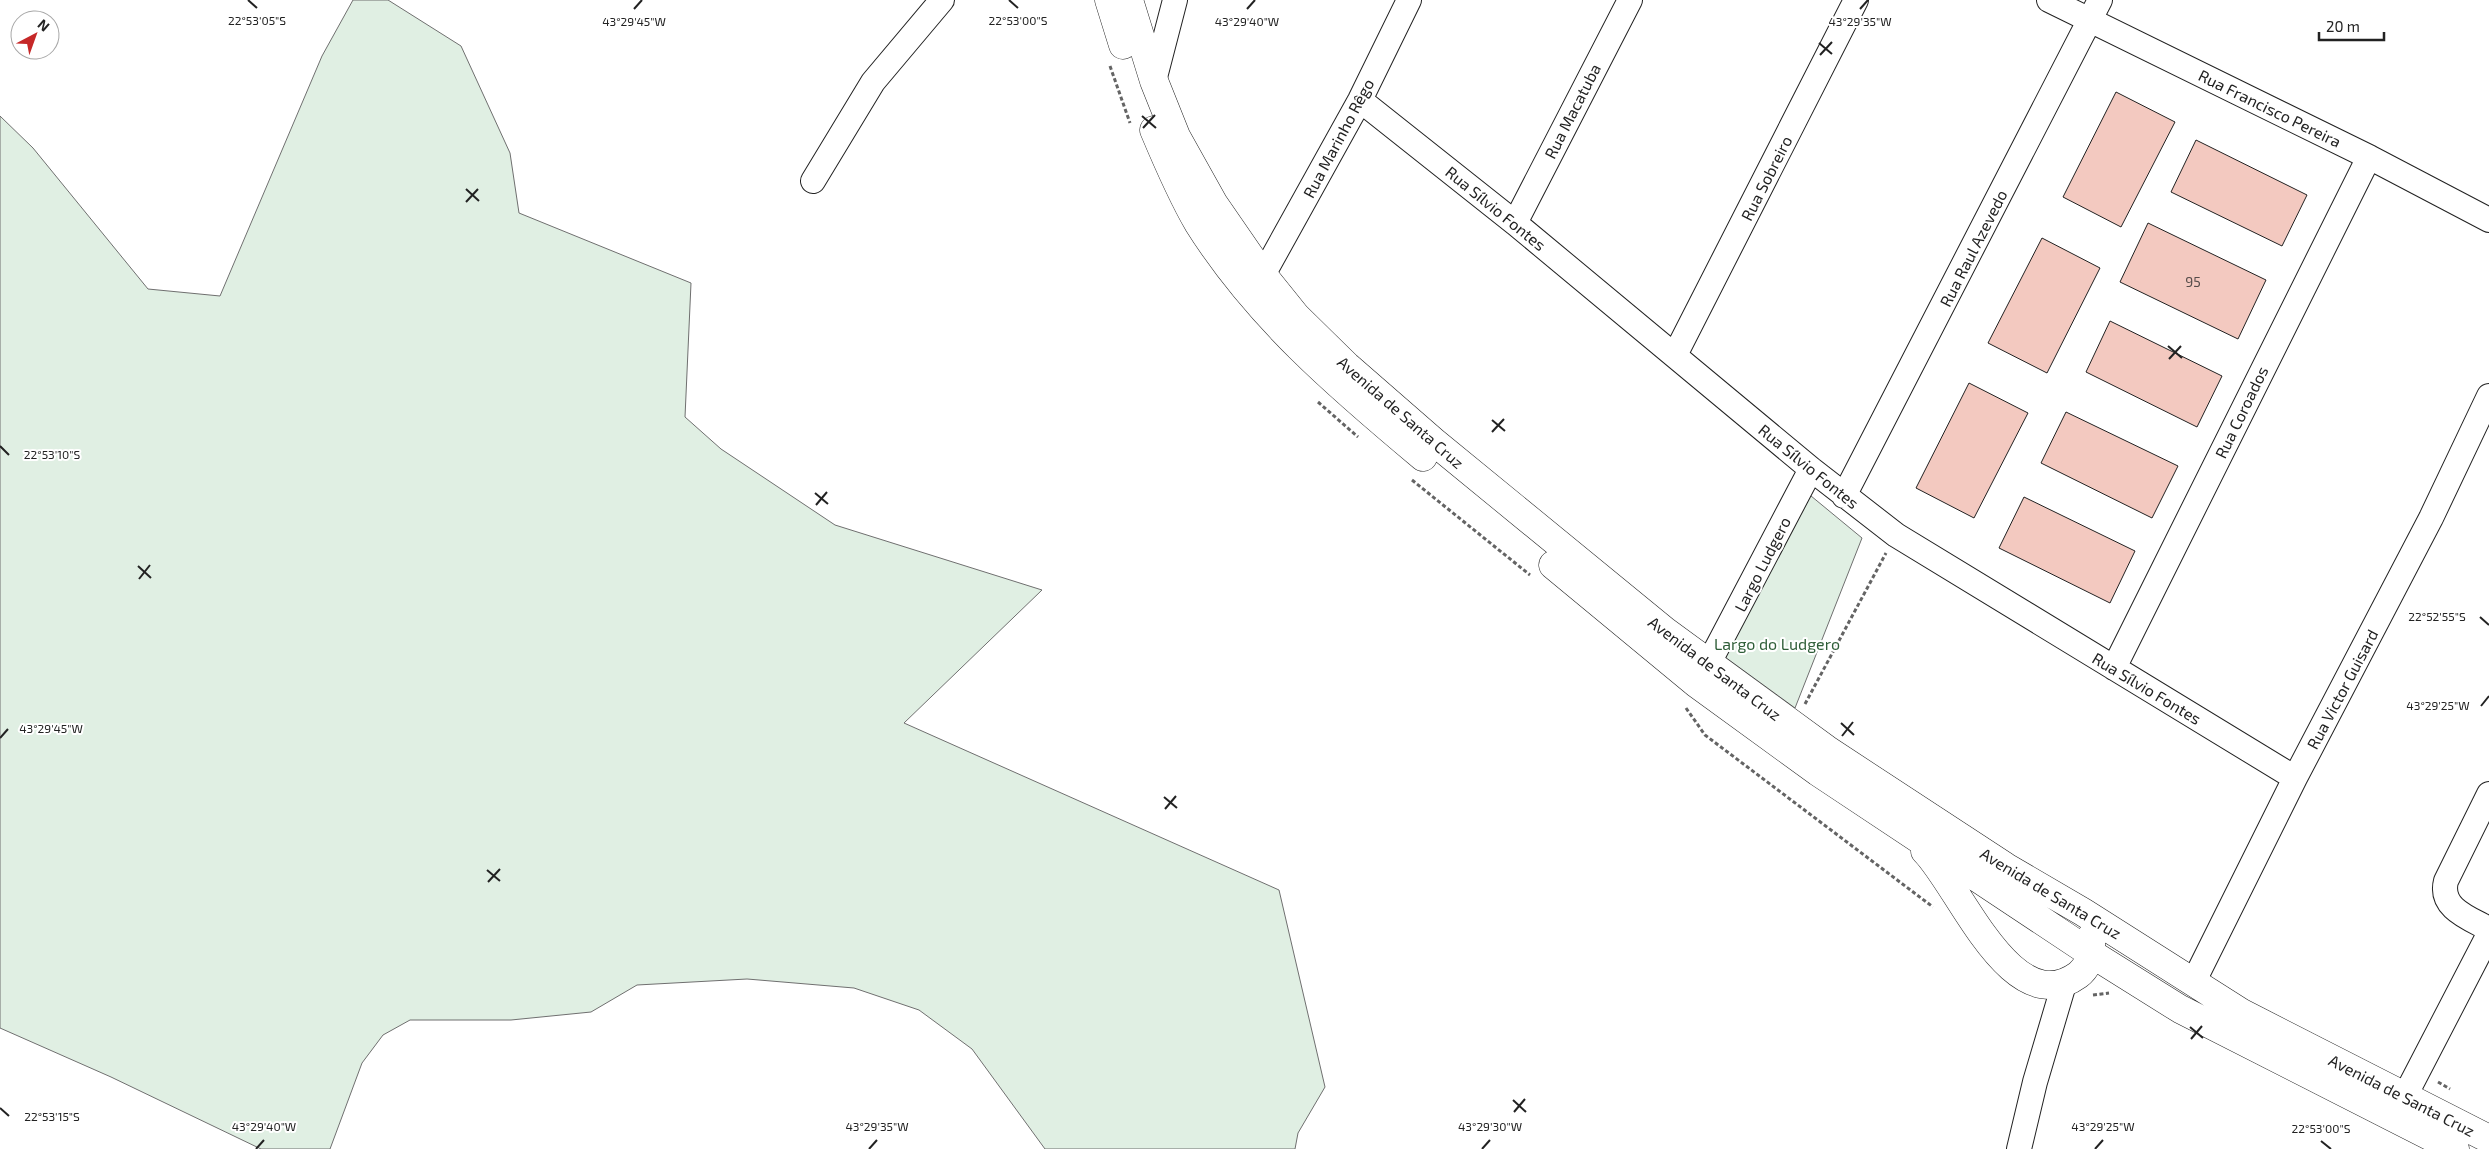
<svg xmlns="http://www.w3.org/2000/svg" width="2489" height="1149" viewBox="0 0 2489 1149" font-family="'Exo 2',sans-serif">
  <rect width="100%" height="100%" fill="#fff"/>
  <path fill="#e0efe3" stroke="#6f6f6f" d="M353,0H388L461,46L510,153L519,213L691,283L685,417L721,449L835,525L1042,590L904,723L1279,890L1325,1087L1298,1133L1295,1149H1045L972,1049L919,1010L854,988L747,979L637,985L591,1012L511,1020H410L383,1035L362,1063L330,1149H261L111,1077L0,1028V116L33,148L148,289L220,296L322,56Z
    M1805,491L1862,538L1795,708L1725,657Z"/>
  <path fill="#f3c9c0" stroke="#222" d="M2116,92L2175,122L2121,227L2063,197Z
    M2196,140L2307,195L2282,246L2171,192Z
    M2148,223L2266,280L2238,339L2120,282Z
    M2042,238L2100,268L2047,373L1988,343Z
    M2110,321L2222,376L2197,427L2086,372Z
    M1969,383L2028,413L1974,518L1916,488Z
    M2066,412L2178,466L2152,518L2041,463Z
    M2024,497L2135,551L2110,603L1999,548Z"/>
  <g fill="none" stroke-linecap="round" stroke-linejoin="round">
    <defs>
      <path id="minor" d="M2049,0L2369,157L2489,220
        M1154,81L1175,0
        M1360,100L1515,223L1811,469L1896,535L2295,778
        M813,181L873,82L942,0
        M1515,223L1630,0
        M1263,275L1360,100L1409,0
        M1675,355L1856,0
        M1844,496L2100,0
        M2114,668L2369,157
        M1700,680L1811,469
        M2489,794L2446,881C2439,908 2469,918 2489,929
        M2194,981L2295,778L2431,518L2489,396
        M2405,1096L2489,934
        M2019,1149L2035,1082L2064,984"/>
      <path id="major" d="M1109,0L1123,45
        M1129,0L1154,81L1176,136L1214,204L1263,275L1296,316L1347,366L1433,441L1665,631L1829,751L2006,867L2083,912L2242,1013L2489,1139
        M1154,130C1167,161 1181,194 1198,223C1257,317 1339,387 1423,457
        M1553,565L1697,684L1818,772L2092,954L2180,1009L2455,1149
        M1925,851C1960,886 2012,1023 2078,975C2090,966 2092,951 2091,937"/>
    </defs>
    <use href="#minor" stroke="#222" stroke-width="26"/>
    <use href="#major" stroke="#222" stroke-width="29"/>
    <path stroke="#646464" stroke-width="3" stroke-dasharray="4 2.5" stroke-linecap="butt" d="M1110,66L1130,123
      M1318,402L1358,437
      M1412,480L1530,575
      M1805,704L1886,553
      M1686,708L1705,735L1933,907
      M2093,995L2109,993
      M2438,1082L2450,1089"/>
    <use href="#minor" stroke="#fff" stroke-width="24"/>
    <use href="#major" stroke="#fff" stroke-width="28"/>
  </g>
  <path fill="none" stroke="#222" stroke-width="2" d="M248,0L257,8M1009,0L1018,8M634,9L642,0M1247,9L1255,0M1860,9L1868,0M1819,43L1832,54M1820,55L1832,42M1142,116L1156,128M1143,128L1155,115M466,189L479,201M466,202L478,189M2168,346L2182,358M2169,359L2181,346M1492,420L1505,431M1492,432L1504,419M0,446L9,455M815,493L828,504M816,505L827,492M138,566L151,578M139,579L150,565M2480,617L2489,625M2481,706L2489,696M1841,723L1854,735M1842,736L1853,722M0,738L8,729M1164,797L1177,808M1165,809L1176,796M487,870L500,881M488,882L500,869M2190,1027L2203,1038M2191,1039L2202,1026M1513,1100L1526,1112M0,1108L9,1116M1514,1112L1525,1099M2321,1141L2331,1149M256,1149L264,1140M869,1149L877,1140M1482,1149L1490,1140M2095,1149L2103,1140"/>
  <g text-anchor="middle" dominant-baseline="central" stroke-width="4" stroke-linejoin="round" paint-order="stroke">
    <g font-size="14" fill="#564c4a">
      <text x="2193" y="281">95</text>
    </g>
    <g font-size="16" fill="#222" stroke="#fff">
      <text transform="translate(2270 108) rotate(26)">Rua Francisco Pereira</text>
      <text transform="translate(1572 111) rotate(-63)">Rua Macatuba</text>
      <text transform="translate(1338 138) rotate(-62)">Rua Marinho Rêgo</text>
      <text transform="translate(1766 178) rotate(-63)">Rua Sobreiro</text>
      <text transform="translate(1496 208) rotate(39)">Rua Sílvio Fontes</text>
      <text transform="translate(1973 248) rotate(-63)">Rua Raul Azevedo</text>
      <text transform="translate(1401 412) rotate(41)">Avenida de Santa Cruz</text>
      <text transform="translate(2241 412) rotate(-64)">Rua Coroados</text>
      <text transform="translate(1809 466) rotate(39)">Rua Sílvio Fontes</text>
      <text transform="translate(1762 564) rotate(-63)">Largo Ludgero</text>
      <text transform="translate(1715 668) rotate(37)">Avenida de Santa Cruz</text>
      <text transform="translate(2147 688) rotate(31)">Rua Sílvio Fontes</text>
      <text transform="translate(2342 689) rotate(-62)">Rua Victor Guisard</text>
      <text transform="translate(2051 893) rotate(31)">Avenida de Santa Cruz</text>
      <text transform="translate(2402 1095) rotate(27)">Avenida de Santa Cruz</text>
    </g>
    <g font-size="16" fill="#2f5e38" stroke="#fff">
      <text x="1777" y="643">Largo do Ludgero</text>
    </g>
  </g>
  <g font-size="12" text-anchor="middle" fill="#222" stroke="#fff" stroke-width="4" stroke-linejoin="round" paint-order="stroke">
    <text x="257" y="25">22°53'05"S</text>
    <text x="1018" y="25">22°53'00"S</text>
    <text x="634" y="26">43°29'45"W</text>
    <text x="1247" y="26">43°29'40"W</text>
    <text x="1860" y="26">43°29'35"W</text>
    <text x="52" y="459">22°53'10"S</text>
    <text x="2437" y="621">22°52'55"S</text>
    <text x="2438" y="710">43°29'25"W</text>
    <text x="51" y="733">43°29'45"W</text>
    <text x="52" y="1121">22°53'15"S</text>
    <text x="264" y="1131">43°29'40"W</text>
    <text x="877" y="1131">43°29'35"W</text>
    <text x="1490" y="1131">43°29'30"W</text>
    <text x="2103" y="1131">43°29'25"W</text>
    <text x="2321" y="1133">22°53'00"S</text>
  </g>
  <g transform="translate(35 35) rotate(41)"><circle r="24" fill="#ffffff" stroke="#a7a7a7"/>
  <path d="M0-4L9 19L0 12L-9 19Z" fill="#c62828"/>
  <text y="-8" font-size="14" font-weight="bold" text-anchor="middle" fill="#222222">N</text>
  </g>
  <path d="M2319 32v8h65v-8" fill="none" stroke="#222222" stroke-width="2.5"/>
  <text x="2326" y="32" font-size="15" fill="#222222" stroke="#ffffff" stroke-width="4" paint-order="stroke">20 m</text>
</svg>
